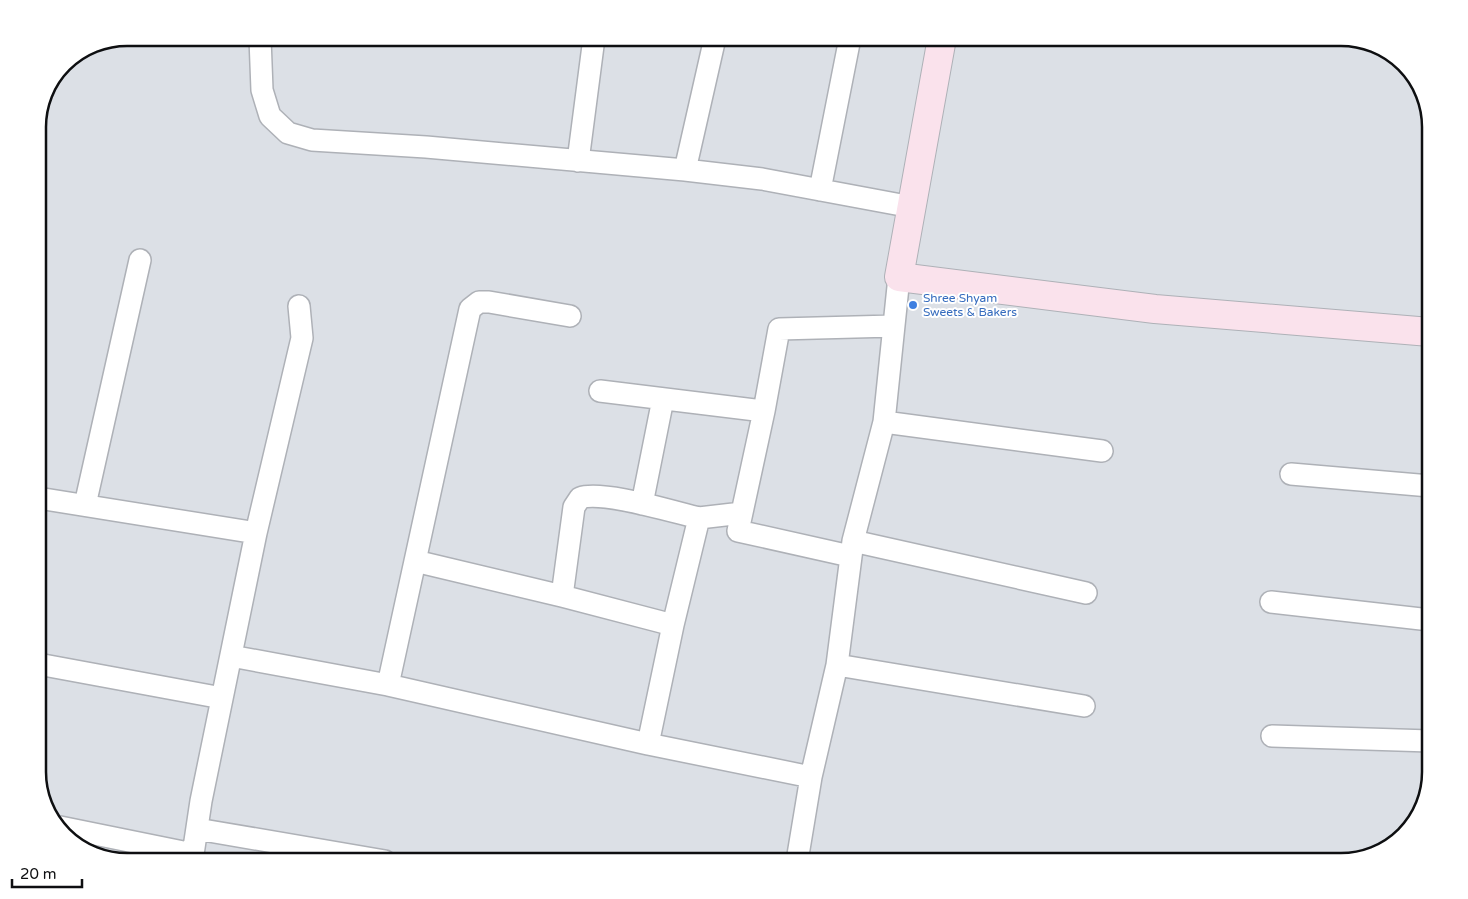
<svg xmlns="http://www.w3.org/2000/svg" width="1468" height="899" viewBox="0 0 1468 899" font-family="'Varela Round',sans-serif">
  <rect width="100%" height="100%" fill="#dce0e6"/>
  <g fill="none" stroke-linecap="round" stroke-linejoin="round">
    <defs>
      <path id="street" d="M260,38L262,90L270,116L288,133L312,140L426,147L685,170L762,179L912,207
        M578,161L594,38
        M685,170L715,38
        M820,190L850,38
        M600,391L764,411
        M884,422L1102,451
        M1291,474L1430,486
        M38,498L256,533
        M642,504L663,399
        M85,505L140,260
        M853,541L1086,593
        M850,556L738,531L764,411L779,329L893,326
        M415,561L562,596L673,625
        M562,596L574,507L580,498C602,490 673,512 699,518
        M1271,602L1430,620
        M231,656L388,685L648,744L811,777
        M38,664L222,698
        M837,665L1084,706
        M388,685L470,309L479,302H489L570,316
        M1272,736L1430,741
        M648,744L673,625L699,518L742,513
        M60,827L193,854
        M197,829L385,861
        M192,861L201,801L256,533L302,338L299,306
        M797,861L811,777L837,665L853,541L884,422L899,277"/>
      <path id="secondary" d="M942,38L899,277L1155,309L1430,332"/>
    </defs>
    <use href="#street" stroke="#aeb1b7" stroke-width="24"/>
    <use href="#secondary" stroke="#aeb1b7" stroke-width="30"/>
    <use href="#street" stroke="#fff" stroke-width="21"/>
    <use href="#secondary" stroke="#fae2ec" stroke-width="28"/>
  </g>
  <circle fill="#3f7fe0" stroke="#fff" stroke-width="2" cx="913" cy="305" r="5"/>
  <g text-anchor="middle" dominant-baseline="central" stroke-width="4" stroke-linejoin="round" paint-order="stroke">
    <g font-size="12" fill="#366cbe" stroke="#fff" text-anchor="start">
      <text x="923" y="298">Shree Shyam<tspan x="923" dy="14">Sweets &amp; Bakers</tspan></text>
    </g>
  </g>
  <path d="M0 0H1468V899H0ZM127 46H1341A81 81 0 0 1 1422 127V772A81 81 0 0 1 1341 853H127A81 81 0 0 1 46 772V127A81 81 0 0 1 127 46Z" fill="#fff" fill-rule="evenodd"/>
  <path fill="none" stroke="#0e0f11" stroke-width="2.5" d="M127 46H1341A81 81 0 0 1 1422 127V772A81 81 0 0 1 1341 853H127A81 81 0 0 1 46 772V127A81 81 0 0 1 127 46Z"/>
  <path d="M12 879v8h70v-8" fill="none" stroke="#0e0f11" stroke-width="2.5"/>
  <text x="20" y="879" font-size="15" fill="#0e0f11" stroke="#ffffff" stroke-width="4" paint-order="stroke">20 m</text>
</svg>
